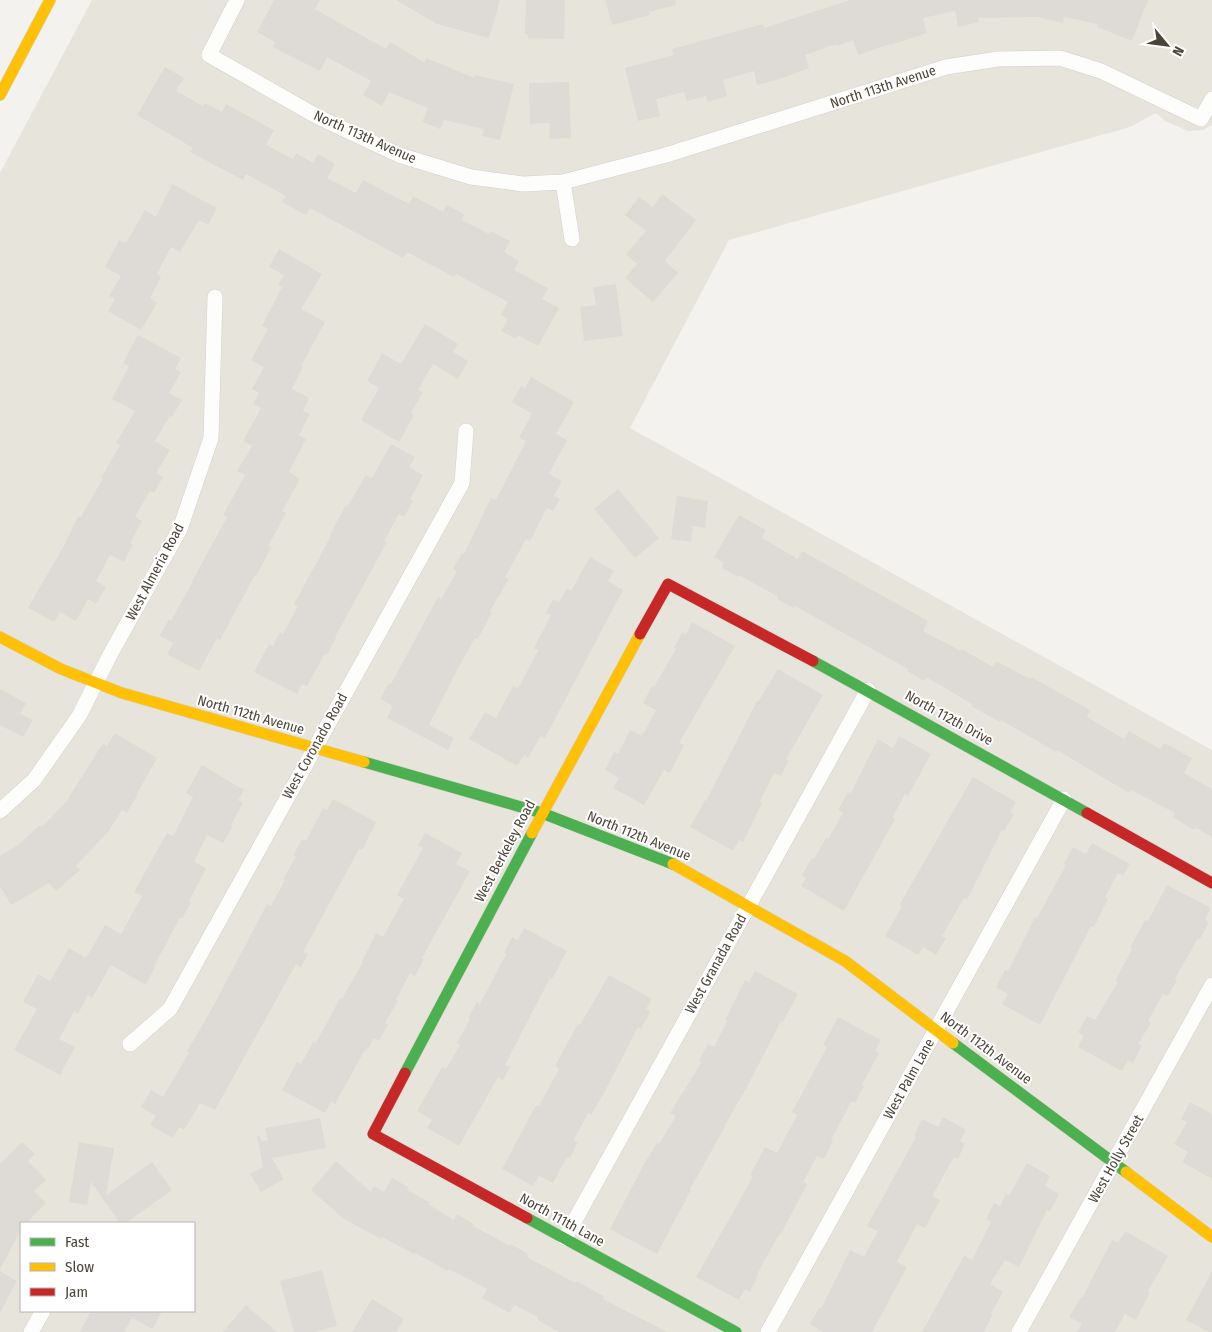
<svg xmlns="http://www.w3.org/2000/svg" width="1212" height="1332" viewBox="0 0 1212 1332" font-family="'Fira Sans Condensed',sans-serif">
  <rect width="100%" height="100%" fill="#f4f2ee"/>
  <path fill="#e7e4dc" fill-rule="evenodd" d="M92,0H1212V125L1203,130L1188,131L1165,121L1156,113L1130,127L729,240L630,428L1212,750V1332H0V173ZM21,1223H194V1311H21Z"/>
  <path fill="#dedbd6" d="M274,0H320L315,9L386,49L390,42L424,62L426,58L474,78V75L514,84L500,140L482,136L484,129L444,120L440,129L422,122L428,108L389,92L382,106L363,95L371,81L327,57L320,71L273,47L275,42L257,32Z
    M396,0H500L489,38L437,24Z
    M526,0H565L564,39L528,38V34H525Z
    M605,0H675L676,5L649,12L650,15L612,25Z
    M850,0H1148L1132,41L1097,27L1098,24L1064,17L1063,23L1037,17L978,18L979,22L958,27L955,11L923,18L927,33L891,45L890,44L858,55L853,40L837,46L836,44L805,55L809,68L777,80L757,85L754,71L723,80L727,96L708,102L706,96L687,101L684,92L656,99L660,116L638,121L625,68L674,55L672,49L763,24L764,28Z
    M165,67L184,78L176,91L203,106L205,103L222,112L226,104L274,130L266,145L293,159L296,153L313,163L318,154L335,164L327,178L356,193L363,180L409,204L413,196L443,212L447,205L464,214L462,220L489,234L491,231L510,241L504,252L519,261L514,270L548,288L542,299L559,308L538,346L518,335L516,339L501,331L508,319L501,315L508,302L456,274L454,277L407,252L403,258L310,208L306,215L282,202L286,196L246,174L243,180L190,152L193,148L137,115Z
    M569,82L571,138L550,139L549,123L530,124L529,83Z
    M172,184L217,208L208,225L199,220L180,252L171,247L157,274L161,277L150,298L157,303L141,330L108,311L115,299L109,296L121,276L105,267L119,240L126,243L145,210L156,217Z
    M662,194L696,220L665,261L678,273L653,302L625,278L637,264L626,254L646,231L625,215L639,197L653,207Z
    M279,249L322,274L301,309L325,322L301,366L303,367L292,389L309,398L303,411L310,414L299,435L306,439L289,472L300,479L282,511L286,513L268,546L271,548L256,576L255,575L220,640L217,638L199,671L167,654L173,643L160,636L169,619L171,621L192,583H191L227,517L223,515L245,475L237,471L252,446L243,441L261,408L253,404L259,393L252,389L264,367L251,360L268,329L262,326L282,287L278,285L284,275L269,267Z
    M616,284L623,336L584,341L580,307L596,305L593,287Z
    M425,324L458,344L453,352L468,361L458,379L433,364L418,390L423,392L411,413L414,415L399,442L361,420L379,388L367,381L382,353L401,364Z
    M138,335L181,358L175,369L181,372L169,393L182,400L172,417L170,416L155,441L170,450L156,473L163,477L154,493L150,491L135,517L142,521L130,543L133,544L124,562L110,555L96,581L106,587L96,604L88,599L76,621L60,612L54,622L28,608L65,544L78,516L81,517L103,478H101L120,445L116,443L135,411L112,399L129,366L123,363Z
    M531,377L574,402L556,434L567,440L549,474L562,481L554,496L560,499L553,511L547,508L530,541L526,539L505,577L509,579L490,611L492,612L478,639L475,638L457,670L429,725L454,738L448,750L387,718L393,706L380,699L389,683L391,684L438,597L441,599L457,571L453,569L462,553L464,554L491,498L496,500L526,441L519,438L532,414L512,402L521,386L525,388Z
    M391,444L415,457L409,467L423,475L410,500L413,501L404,517L399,514L384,541L387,542L335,637L336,638L327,655L325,653L307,686L302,684L297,694L254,672L269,644L273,646L280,632L283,634L298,606L294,604L331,536L330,535L345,506L347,507L366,475L372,478Z
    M618,489L659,538L635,558L594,509Z
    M677,496L708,501L705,528L693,526L691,542L671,539Z
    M739,515L766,530L762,538L798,559L802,551L928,621L923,631L961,651L962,649L993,667L996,661L1030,679L1031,677L1090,710L1087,717L1124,739L1129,731L1160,749L1164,743L1192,758L1184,773L1212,789V837L1196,828L1194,830L1173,817L1175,813L1131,790L1129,793L1057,750L1056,752L1001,720L1000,722L971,706L972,704L926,677L924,681L907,671L908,669L795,606L794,608L777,599L778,597L739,575L738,577L722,568L724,563L714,557Z
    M590,557L614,571L608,581L623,590L545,738L541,736L528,758L524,755L517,766L469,739L485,712L496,718L513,686L518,689L538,650L534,648L551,615L546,613L553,599L559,602L567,588L571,591Z
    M692,622L735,646L679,743L684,745L670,773L664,770L644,805L613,788L619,778L605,770L614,752L618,754L630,730L642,736L656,710L643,703L652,686L654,687L676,649L674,648L682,632L686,634Z
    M778,669L823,695L786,759L789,760L781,776L774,773L760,801L762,803L743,842L739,840L733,851L690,827L705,800L706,801L757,701L758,702Z
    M0,689L26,703L20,714L33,720L23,737L0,725Z
    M115,733L157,758L136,796H137L127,813L122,810L108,832L76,866L80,870L56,891L49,883L11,905L0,886V856L18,845L40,825L42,827L66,802L103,743L107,746Z
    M899,736L931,754L908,796L905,794L892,818L895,819L844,911L801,886L806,878L802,875L812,858L814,859L826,838L828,839L843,813L838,810L848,792L850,794L878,739L893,748Z
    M202,765L244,790L238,800L243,803L231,825L233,826L223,843L207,835L194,862L206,868L189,901L191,902L182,919L180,918L154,966L155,967L146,985L111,965L92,998L88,995L78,1014L74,1012L59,1039L75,1047L60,1075L14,1050L37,1009L23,1002L38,974L50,981L69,948L86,958L105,925L121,934L142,896L134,892L167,833L173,836L193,797L186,793Z
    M973,777L1016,802L1010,812L1014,814L1004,831L1002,830L967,900L964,898L942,936L946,938L936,955L923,947L918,955L885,936L902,906L900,904Z
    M333,799L376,822L362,850L359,849L303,952L308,954L301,967L296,964L215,1110L200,1103L184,1130L179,1127L173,1138L150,1125L156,1116L141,1107L151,1090L163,1097L189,1052L187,1051L215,1003L267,904L271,906L285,880L283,879L296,857L293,856L302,839L306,841L323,808L327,810Z
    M425,833L462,853L456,864L470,871L422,958L424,959L415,976L410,973L396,1000L398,1001L385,1023L388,1024L379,1041L374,1038L368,1049L366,1048L335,1104L331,1101L325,1113L282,1090L297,1062L301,1064L313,1042L316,1043L340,998L342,999L363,962L362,961L376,933L383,937L404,899L397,895L423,848L418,845Z
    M1092,843L1130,864L1123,876L1118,873L1105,897L1108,899L1094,927L1091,926L1040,1025L1002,1004L1008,994L996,987L1005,970L1008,971L1035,917L1037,918L1066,865L1064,864L1073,847L1086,854Z
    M1167,885L1211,908L1205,920L1209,922L1200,939L1198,938L1175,979L1177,980L1168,996L1163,994L1148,1021L1151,1023L1138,1044L1142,1045L1133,1063L1128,1060L1122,1071L1078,1047L1084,1036L1078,1032L1087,1016L1095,1020L1118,982L1115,981L1132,949L1130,948L1145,920L1148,921Z
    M524,928L567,951L552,979L550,978L505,1065L510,1067L503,1080L498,1077L459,1146L427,1128L432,1120L417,1111L442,1067L446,1069L460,1045L457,1043L470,1019L468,1018L477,1002L480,1004L506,954L504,953L512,937L518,940Z
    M755,971L798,994L783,1022L781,1021L747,1087L725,1125H726L690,1189L691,1190L657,1254L610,1229L644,1164L657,1143L659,1144L676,1116L670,1113L701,1063L699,1061L708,1044L714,1047L727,1021L725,1020L745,980L749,982Z
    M609,975L652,999L646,1009L650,1012L641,1029L638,1027L604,1093L591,1115L588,1113L574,1140L578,1142L570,1158L567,1157L553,1183L539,1176L533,1186L502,1169L536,1105L539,1106L559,1069L555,1066L578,1024L580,1025Z
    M838,1017L881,1040L875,1051L879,1053L862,1085L864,1086L855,1103L851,1102L831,1140L833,1141L824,1159L817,1156L803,1182L807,1184L781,1234L780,1233L757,1274L758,1275L750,1292L745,1289L739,1300L696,1277L735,1209L753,1176L750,1175L765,1147L777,1153L797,1115L792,1112L827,1047L823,1045Z
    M1190,1102L1212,1114V1179L1182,1162L1188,1152L1174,1144L1187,1122L1181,1119Z
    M943,1117L966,1130L960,1141L965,1144L958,1159L954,1157L932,1196L940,1200L925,1228L917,1224L897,1262L907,1267L872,1332H823L810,1324L819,1308L821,1309L850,1250L864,1257L878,1231L867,1226L916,1137L914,1136L922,1119L938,1127Z
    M320,1118L326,1148L272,1158L284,1179L261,1192L250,1174L263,1167L257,1136H259L262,1141L268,1140L265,1128Z
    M22,1142L35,1154L28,1161L46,1180L34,1191L46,1203L26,1223H21V1230L0,1269V1164Z
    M79,1142L114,1148L106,1195L152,1162L172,1190L126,1223H120L91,1182L87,1205L69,1202Z
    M336,1161L371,1192L374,1186L384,1192L392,1178L408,1187L407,1190L429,1202L428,1204L454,1220L457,1214L474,1224L473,1226L510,1246L511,1244L528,1254L527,1257L575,1283L576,1281L604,1296L603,1299L667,1332H559L537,1320L538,1317L514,1305L510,1313L482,1298L487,1289L449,1269L448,1271L415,1253L414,1254L382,1237L381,1239L344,1219L311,1190Z
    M1027,1163L1050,1176L1045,1186L1059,1194L1050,1212L1047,1210L1019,1267L1005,1260L990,1284L1003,1292L991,1313L993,1314L984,1332H922L964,1256L972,1260L991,1222L986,1219L994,1203L1000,1206L1006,1194L1009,1196Z
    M1125,1231L1168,1256L1148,1291L1150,1292L1136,1320L1125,1314L1115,1332H1077L1082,1324L1069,1317L1081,1297L1082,1298L1112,1240L1118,1243Z
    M322,1270L337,1326L315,1332H294L280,1281Z
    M0,1271L17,1281L0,1313Z
    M1212,1271V1332H1209L1186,1320Z
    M372,1299L404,1319L396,1332H352Z
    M246,1305L277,1332H223Z
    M91,1311H162L153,1329L132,1318L124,1332H80Z"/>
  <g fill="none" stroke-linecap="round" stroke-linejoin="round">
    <defs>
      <path id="street" d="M237,0L209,55L318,117L399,155L471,177L523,184L563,182L666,155L946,67L998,59L1060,58L1101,71L1201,119L1212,99
        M563,182L572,239
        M0,811L34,780L79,716L111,653L180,529L211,438L215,297
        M130,1044L170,1009L462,483L466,431
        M565,1238L868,690
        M31,1332L43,1311
        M768,1332L1064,799
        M1019,1332L1212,985"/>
      <path id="fast" d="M813,661L1087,813
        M364,762L542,813L673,864
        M953,1043L1126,1172
        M405,1073L532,833
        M527,1218L736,1332"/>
      <path id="slow" d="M0,95L50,0
        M0,637L61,669L122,693L364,762
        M532,833L640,634
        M673,864L845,961L953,1043
        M1126,1172L1212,1237"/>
      <path id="jam" d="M640,634L668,584L813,661
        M1087,813L1212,883
        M405,1073L373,1134L527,1218"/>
    </defs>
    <use href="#street" stroke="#d2d0cb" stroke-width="16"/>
    <use href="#fast" stroke="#d3cfc5" stroke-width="12"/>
    <use href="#slow" stroke="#d3cfc5" stroke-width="12"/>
    <use href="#jam" stroke="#d3cfc5" stroke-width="12"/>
    <use href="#street" stroke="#fdfdfc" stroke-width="15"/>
    <use href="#fast" stroke="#4caf50" stroke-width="11"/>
    <use href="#slow" stroke="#ffc107" stroke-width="11"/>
    <use href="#jam" stroke="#c62828" stroke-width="11"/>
  </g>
  <g text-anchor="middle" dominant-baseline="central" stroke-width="4" stroke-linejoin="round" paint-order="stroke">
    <g font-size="14" fill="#4b4439" stroke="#fff">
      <text transform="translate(883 87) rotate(-18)">North 113th Avenue</text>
      <text transform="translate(365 137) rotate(24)">North 113th Avenue</text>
      <text transform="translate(155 572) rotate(-62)">West Almeria Road</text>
      <text transform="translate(251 715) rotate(16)">North 112th Avenue</text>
      <text transform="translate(949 718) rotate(29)">North 112th Drive</text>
      <text transform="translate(315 746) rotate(-61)">West Coronado Road</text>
      <text transform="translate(639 836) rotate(22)">North 112th Avenue</text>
      <text transform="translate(505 851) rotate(-62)">West Berkeley Road</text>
      <text transform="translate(716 964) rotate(-61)">West Granada Road</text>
      <text transform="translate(986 1048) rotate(37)">North 112th Avenue</text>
      <text transform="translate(909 1079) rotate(-61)">West Palm Lane</text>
      <text transform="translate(1116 1159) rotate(-61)">West Holly Street</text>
      <text transform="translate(562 1220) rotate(29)">North 111th Lane</text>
    </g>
  </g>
  <rect x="20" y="1222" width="175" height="90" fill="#ffffff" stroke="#b7b4b0"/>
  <rect x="30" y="1238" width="25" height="8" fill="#4caf50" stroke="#b7b4b0"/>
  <text x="65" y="1247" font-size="15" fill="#4b4439">Fast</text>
  <rect x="30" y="1263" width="25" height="8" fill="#ffc107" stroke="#b7b4b0"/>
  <text x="65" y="1272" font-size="15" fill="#4b4439">Slow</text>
  <rect x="30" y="1288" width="25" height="8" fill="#c62828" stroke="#b7b4b0"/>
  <text x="65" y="1297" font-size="15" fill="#4b4439">Jam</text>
  <g transform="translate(1167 45) rotate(119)" stroke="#ffffff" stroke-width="4" paint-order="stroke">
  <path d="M0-4L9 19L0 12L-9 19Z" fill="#4b4439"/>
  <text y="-8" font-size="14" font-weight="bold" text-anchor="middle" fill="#4b4439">N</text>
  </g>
</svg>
